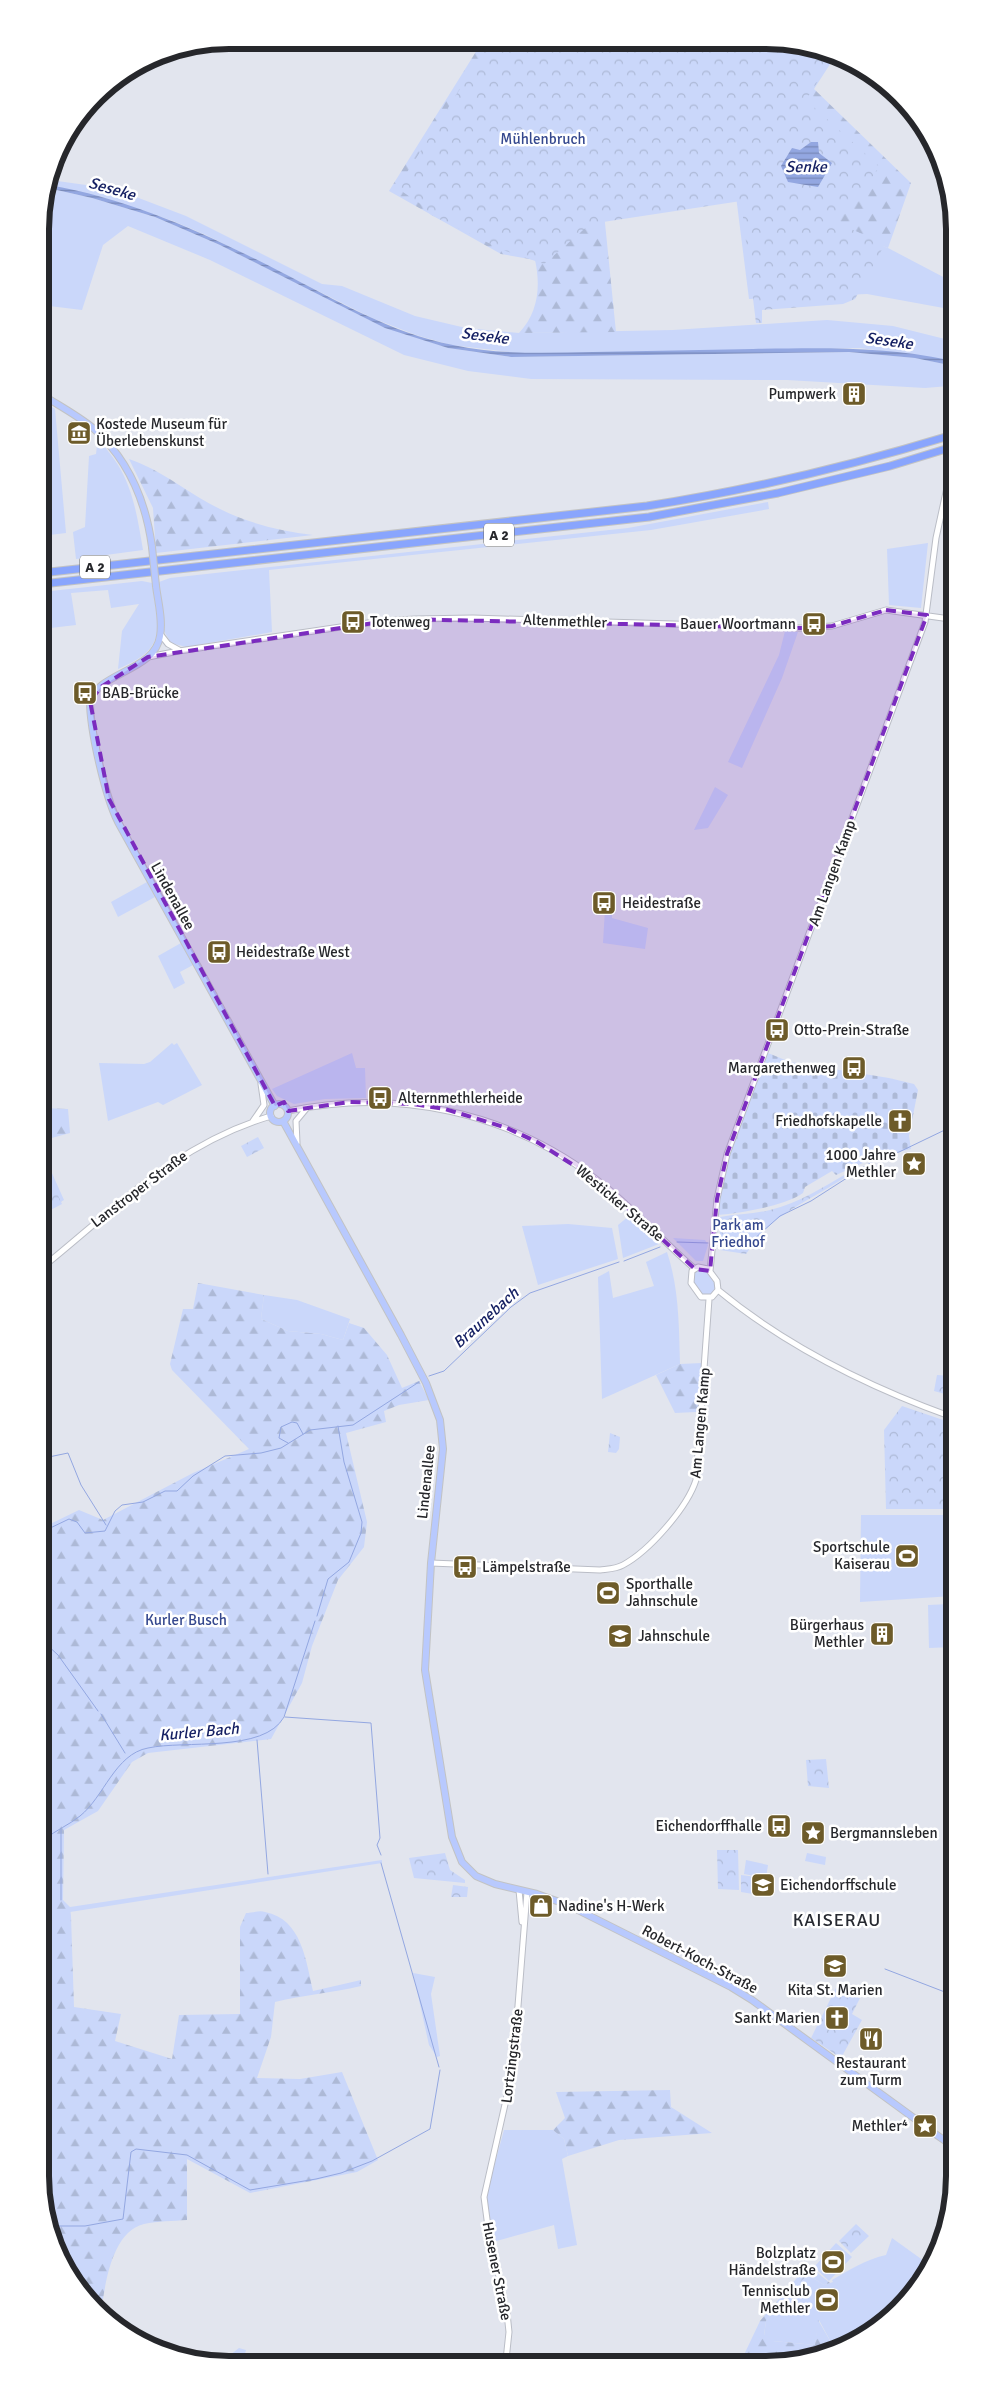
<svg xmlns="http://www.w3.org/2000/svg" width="995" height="2405" viewBox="0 0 995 2405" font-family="Signika,sans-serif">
  <defs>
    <pattern id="forest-firs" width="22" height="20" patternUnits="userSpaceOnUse" patternTransform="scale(1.25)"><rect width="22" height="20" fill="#cad7fa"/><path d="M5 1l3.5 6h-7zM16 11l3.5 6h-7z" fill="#adb9d6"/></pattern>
    <pattern id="cemetery-stones" width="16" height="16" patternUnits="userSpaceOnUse" patternTransform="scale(1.25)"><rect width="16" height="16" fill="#cad7fa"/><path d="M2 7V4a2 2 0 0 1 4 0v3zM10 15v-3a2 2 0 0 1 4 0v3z" fill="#adb9d6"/></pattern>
    <pattern id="park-crowns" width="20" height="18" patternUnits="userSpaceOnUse" patternTransform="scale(1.25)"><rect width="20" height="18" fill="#cad7fa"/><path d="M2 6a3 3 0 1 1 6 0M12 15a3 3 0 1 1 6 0" fill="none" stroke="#adb9d6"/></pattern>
    <pattern id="water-rules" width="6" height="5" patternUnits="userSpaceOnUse" patternTransform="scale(1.25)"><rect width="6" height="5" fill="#93a7e1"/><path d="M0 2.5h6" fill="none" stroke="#7888b7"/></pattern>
  </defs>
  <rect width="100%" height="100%" fill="#e2e5ee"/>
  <path fill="#cad7fa" d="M50,180L115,189L186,216L322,284L342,286L415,316L466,328L519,333L673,330L827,320L893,326L949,340V360L860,348L526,354L451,345L416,335L372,318L206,235L173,221L102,197L49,185Z
    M48,188L92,198L155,217L220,245L385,327L448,348L511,357L849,352L916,358L949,365V386L925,388L787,380L531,379L468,371L404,355L210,260L128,226L103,245L82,310L41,305L40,216Z
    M736,196L888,248L949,280V309L867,294L749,299Z
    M41,400L55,409L66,533L41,536Z
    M98,437C104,447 112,455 118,465C134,491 138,521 143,550L76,559L73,532L85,527L89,456L96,454Z
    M768,502L769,509L651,530L269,570L272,632L186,647L171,643L164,631L159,582L170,578L628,528Z
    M928,543L921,608L889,605L887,549Z
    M142,581L152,583C158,629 169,648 118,669L122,631L139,604L111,608L108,590L71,593L76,625L42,629V592Z
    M785,631L798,632L782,678L742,768L728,762L779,655Z
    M715,787L728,795L708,828L694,830Z
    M147,882L155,897L118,917L111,902Z
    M612,906V918L648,928L645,949L603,943L605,909Z
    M181,943L193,965L180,972L185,983L174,989L158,956Z
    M172,1043L174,1045L177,1043L202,1085L163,1105L158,1102L108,1121L99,1063L144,1064L150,1062Z
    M352,1053L356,1068H365L366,1098L325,1099L294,1104L277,1096L272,1089Z
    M629,1216L659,1244L623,1258L618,1225Z
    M568,1224L612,1228L618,1259L538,1285L522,1226Z
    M673,1238L705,1240L708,1245L703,1261H696Z
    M667,1252C679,1288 679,1326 680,1364L602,1399L598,1277L609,1271L613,1298L654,1286L646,1262Z
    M699,1270L707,1272L716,1286L714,1294L705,1297C697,1292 692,1283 693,1274Z
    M264,1295L297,1300L350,1319L343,1340L321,1334L288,1331L261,1319Z
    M861,1515H953V1596L860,1602Z
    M950,1604L953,1605V1647L929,1648L928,1605Z
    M807,1853L826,1857L825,1865L805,1861Z
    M382,1860V1863L70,1912V1907Z
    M746,1860L768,1865L766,1878L744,1874Z
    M413,1973L435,1977L431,1994L440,2056L437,2057L429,2045Z
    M504,2130H553L564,2139L568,2156L562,2159L577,2245L558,2249L554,2225L493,2242L486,2196Z
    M892,2238L931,2266L916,2292L905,2301L832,2344L819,2320L815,2345L773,2341L764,2336L766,2321L792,2289L807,2276L809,2279L813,2278L824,2285L833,2282L832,2280C849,2270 867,2259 886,2255Z
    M836,2243L852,2257L829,2281L814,2267Z"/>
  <path fill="url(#forest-firs)" d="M482,42L803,44L836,55L814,89L911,183L888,248L736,196L604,213L616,332L519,333C538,313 541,287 535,260L501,254L389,191Z
    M129,459C162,470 189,494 220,509C250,524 281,531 313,535L156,553L153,508Z
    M43,1108L68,1109L70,1133L48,1139L43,1147Z
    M43,1153L64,1200L43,1212Z
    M198,1283L264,1295L261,1319L288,1331L321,1334L343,1340L349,1323L364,1328L387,1355L402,1388L419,1381L429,1400L399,1405L384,1411L386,1422L346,1433L367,1522L364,1547L338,1580L312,1646L302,1683L271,1739L148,1753L132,1762L98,1811L64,1830L63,1900L70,1907L71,1916L74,2007L121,2014L115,2041L172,2059L179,2015L240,2014V1927L246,1913C251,1913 260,1910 265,1912C302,1919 306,1961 313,1991L361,1980V1986C331,1993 304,1995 275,2002L271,2037L257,2078L300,2079L342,2072L378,2160L357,2172L250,2193L187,2159V2220C173,2221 158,2221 144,2224C115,2231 107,2274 103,2299L90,2301L65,2271L46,2225L44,1577L48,1574L44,1562V1527L79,1510L103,1520L193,1473L249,1449L172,1370L170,1364L183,1309H193Z
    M702,1363L699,1405L696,1412L675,1413L656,1375L680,1364Z
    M670,2090L671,2107L712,2133L619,2140L568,2156L564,2139L553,2130L565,2118L556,2092Z
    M808,2265L830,2283L824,2285L813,2278L811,2281L807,2276L792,2289L766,2321L764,2335L773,2337V2341L815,2345L818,2320L832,2344L807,2359H742L760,2321Z
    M239,2348L246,2350L243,2361H227L230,2355Z"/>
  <path fill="url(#cemetery-stones)" d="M768,1053L790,1062L889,1078L914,1084L918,1090L909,1136L911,1149L889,1154L883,1150L876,1153L874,1158L836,1175L832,1171L805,1187L803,1193C784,1206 742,1213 718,1215C723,1159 748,1105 768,1053Z"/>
  <path fill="url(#park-crowns)" d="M490,42L803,44L835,54L806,100L879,166L858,200L833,221L885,244L855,299L843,304L762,310V323H756L741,201L590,224L544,264L503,250L431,215L422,205L397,188Z
    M258,1137L264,1148L247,1157L241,1146Z
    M43,1164L62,1204L43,1214Z
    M848,1173L849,1175C826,1190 802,1202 780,1217C766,1226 755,1241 746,1254L720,1250V1217C736,1214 754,1214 770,1210C799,1203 823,1187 848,1173Z
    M937,1375L952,1376V1396L934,1391Z
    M902,1406L952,1423L953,1509H886L884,1430Z
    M610,1433L620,1437L619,1449L616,1453L608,1452Z
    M826,1759L829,1788L808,1786L806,1760Z
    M717,1850H738L739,1890L718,1889Z
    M445,1853L450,1870L465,1880V1883L414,1878L409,1858Z
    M741,1875L757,1877L753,1894L741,1892Z
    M453,1885L468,1887L467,1897H451Z
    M836,1988L860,1998L852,2014L862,2020L841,2058L811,2038Z
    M856,2224L869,2236L851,2253L839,2241Z"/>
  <path fill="url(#water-rules)" d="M811,142H818L819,153L832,163L818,187L788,182L781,166L792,148L800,150Z
    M49,185C131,199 207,234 281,272C336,300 391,333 453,345C500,355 546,353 593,352C647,351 700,350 753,349C821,348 881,346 949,360V365L915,358L849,352L511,357L448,348L385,328L220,245L155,217L92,198L48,188Z"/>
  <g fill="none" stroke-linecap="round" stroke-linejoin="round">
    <path stroke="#93a7e1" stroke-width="1" d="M855,1172L881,1157L899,1152L951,1127
      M677,1242L708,1243
      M718,1245L745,1247L780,1216L811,1201L850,1176
      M624,1261L660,1247
      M429,1376L444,1371L511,1307L530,1293L619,1262
      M44,1389L49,1403
      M288,1443L279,1438L281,1427L292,1422L297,1423L303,1434
      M44,1458L68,1453L81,1485L106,1525
      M44,1531L69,1519L77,1522L85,1533L105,1531L115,1511L122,1505L143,1502L165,1491H177L193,1476L225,1456L261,1453L281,1448L310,1430L353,1425L419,1382
      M317,1616L328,1579L349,1562L361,1533L362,1522L344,1462L338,1426
      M45,1643L58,1655L98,1711
      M101,1714L125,1753
      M285,1717L371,1723L380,1838L377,1845L381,1855
      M257,1740L268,1874
      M61,1829V1900
      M45,1839C56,1830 69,1825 80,1816C104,1797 115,1754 148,1748C184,1740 264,1753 284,1717L315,1621
      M381,1863L439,2067
      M885,1969L950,1994
      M47,2226H85L123,2219L131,2152L136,2149L187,2155L250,2190L316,2179L341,2173L372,2161L430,2129L440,2070"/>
    <defs>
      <path id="minor" d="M161,635L168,644L179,650
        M148,657L179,651L381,621L415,619L473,618L801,628L832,626L886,610L950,619
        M288,1111C397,1088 508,1112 596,1179C632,1206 661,1240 695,1269
        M253,1121L264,1105L261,1084
        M297,1143L296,1121L306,1109
        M44,1266C118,1206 177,1144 271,1116
        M710,1271L717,1199L727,1154L925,622L936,538L950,474
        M718,1290L712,1297H701L691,1283L692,1271L698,1267L708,1269L717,1281L718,1290C787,1347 869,1387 952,1417
        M431,1563L600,1570C608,1569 616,1569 623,1565C649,1551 687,1508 696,1480L709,1299
        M519,1890L522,1922
        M506,2360L509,2332L507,2313L488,2227L484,2197L513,2069L527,1892"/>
      <path id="major" d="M41,394C58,405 77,415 93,428C128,459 146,502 152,547
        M156,586C158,602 163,620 160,636C155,671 99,672 90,701C90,730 105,796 118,822L275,1106
        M270 1113a9 9 0 1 1 18 0a9 9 0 1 1-18 0Z
        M283,1121L401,1335L426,1383L440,1420L443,1449L431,1563L425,1670L452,1837L462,1862L476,1876L495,1884L537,1894L568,1905L731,1987L752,2000L918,2121
        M917 2126a8 8 0 1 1 16 0a8 8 0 1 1-16 0Z
        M931,2131L954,2147"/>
      <path id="highway" d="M41,573L647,506C749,490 850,466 949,436
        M42,584L649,517L778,493L890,466L949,448"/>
    </defs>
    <use href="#minor" stroke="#babdc6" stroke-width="7"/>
    <use href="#major" stroke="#c2c3c4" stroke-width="8"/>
    <use href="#highway" stroke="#c2c3c4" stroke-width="9"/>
    <use href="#minor" stroke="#fff" stroke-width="5"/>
    <use href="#major" stroke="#b8c9fe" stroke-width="6"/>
    <use href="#highway" stroke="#89a5fd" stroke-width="7"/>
    <path stroke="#898b92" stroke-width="1" stroke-dasharray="8 4" stroke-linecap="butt" d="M812,2359L901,2306"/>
    <defs>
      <path id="major-bridge" d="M152,547L156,586"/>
    </defs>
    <use href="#major-bridge" stroke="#c2c3c4" stroke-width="8" stroke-linecap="butt"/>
    <use href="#major-bridge" stroke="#b8c9fe" stroke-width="6"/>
  </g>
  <path fill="#7b2cbf" fill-opacity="0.2" stroke="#7b2cbf" stroke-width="4" stroke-dasharray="10 6" stroke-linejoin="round" d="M886,610L927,615L727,1154L717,1199L710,1271L695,1269L597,1180L537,1142L507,1128L445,1109L412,1104L349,1102L288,1111L284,1102L275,1106L109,799L90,701L101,687L148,657L401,619L801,628L832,626Z"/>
  <defs>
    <symbol id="building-square" viewBox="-11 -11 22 22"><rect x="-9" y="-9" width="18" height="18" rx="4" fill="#6d5b29" stroke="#fff"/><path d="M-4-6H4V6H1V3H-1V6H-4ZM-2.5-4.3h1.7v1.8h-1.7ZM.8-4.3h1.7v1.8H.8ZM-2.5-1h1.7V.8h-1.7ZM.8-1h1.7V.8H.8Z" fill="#fff"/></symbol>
    <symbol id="museum-square" viewBox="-11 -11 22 22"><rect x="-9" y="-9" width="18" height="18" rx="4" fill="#6d5b29" stroke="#fff"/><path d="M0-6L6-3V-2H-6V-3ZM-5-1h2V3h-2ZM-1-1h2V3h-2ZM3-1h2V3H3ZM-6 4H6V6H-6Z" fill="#fff"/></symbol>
    <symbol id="bus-square" viewBox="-11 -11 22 22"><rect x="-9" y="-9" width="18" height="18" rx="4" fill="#6d5b29" stroke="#fff"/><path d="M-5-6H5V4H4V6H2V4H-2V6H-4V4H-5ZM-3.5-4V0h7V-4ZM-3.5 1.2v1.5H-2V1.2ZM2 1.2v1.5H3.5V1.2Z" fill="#fff"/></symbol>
    <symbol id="church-square" viewBox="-11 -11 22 22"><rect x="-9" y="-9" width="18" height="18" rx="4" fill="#6d5b29" stroke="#fff"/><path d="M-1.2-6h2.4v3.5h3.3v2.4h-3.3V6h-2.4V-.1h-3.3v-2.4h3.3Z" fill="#fff"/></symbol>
    <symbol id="sight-square" viewBox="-11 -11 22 22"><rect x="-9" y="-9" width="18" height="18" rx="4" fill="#6d5b29" stroke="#fff"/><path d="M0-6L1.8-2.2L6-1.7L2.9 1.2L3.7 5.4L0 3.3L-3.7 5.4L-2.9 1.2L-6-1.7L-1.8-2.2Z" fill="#fff"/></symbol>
    <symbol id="stadium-square" viewBox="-11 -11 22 22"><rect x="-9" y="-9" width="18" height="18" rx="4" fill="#6d5b29" stroke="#fff"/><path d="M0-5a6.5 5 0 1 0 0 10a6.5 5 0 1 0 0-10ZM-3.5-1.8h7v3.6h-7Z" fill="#fff"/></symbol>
    <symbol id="school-square" viewBox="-11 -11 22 22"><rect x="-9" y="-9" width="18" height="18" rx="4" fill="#6d5b29" stroke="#fff"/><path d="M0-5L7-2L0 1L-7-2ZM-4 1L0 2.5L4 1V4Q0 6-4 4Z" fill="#fff"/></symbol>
    <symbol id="shop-square" viewBox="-11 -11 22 22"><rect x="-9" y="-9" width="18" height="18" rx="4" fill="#6d5b29" stroke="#fff"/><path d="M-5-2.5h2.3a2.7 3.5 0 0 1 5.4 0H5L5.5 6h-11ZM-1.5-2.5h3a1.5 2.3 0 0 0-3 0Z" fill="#fff"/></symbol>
    <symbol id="restaurant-square" viewBox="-11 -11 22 22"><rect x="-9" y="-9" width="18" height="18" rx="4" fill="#6d5b29" stroke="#fff"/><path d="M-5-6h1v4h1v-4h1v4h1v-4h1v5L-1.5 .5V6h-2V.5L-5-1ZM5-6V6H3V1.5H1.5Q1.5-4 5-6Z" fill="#fff"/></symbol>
  </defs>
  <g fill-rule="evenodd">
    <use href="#building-square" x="840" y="380" width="28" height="28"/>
    <use href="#museum-square" x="65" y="419" width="28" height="28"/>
    <use href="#bus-square" x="339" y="608" width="28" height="28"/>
    <use href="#bus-square" x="800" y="610" width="28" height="28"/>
    <use href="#bus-square" x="71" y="679" width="28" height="28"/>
    <use href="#bus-square" x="590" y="889" width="28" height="28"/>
    <use href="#bus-square" x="205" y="938" width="28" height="28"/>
    <use href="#bus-square" x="763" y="1016" width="28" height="28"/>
    <use href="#bus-square" x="840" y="1054" width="28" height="28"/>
    <use href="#bus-square" x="366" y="1084" width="28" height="28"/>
    <use href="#church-square" x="886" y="1107" width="28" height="28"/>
    <use href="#sight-square" x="900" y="1150" width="28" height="28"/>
    <use href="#stadium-square" x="893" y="1542" width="28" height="28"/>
    <use href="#bus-square" x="451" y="1553" width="28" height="28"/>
    <use href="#stadium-square" x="594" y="1579" width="28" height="28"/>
    <use href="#building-square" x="868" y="1620" width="28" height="28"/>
    <use href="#school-square" x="606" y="1622" width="28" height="28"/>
    <use href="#bus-square" x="765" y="1812" width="28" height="28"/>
    <use href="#sight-square" x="799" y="1819" width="28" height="28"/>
    <use href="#school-square" x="749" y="1871" width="28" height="28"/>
    <use href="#shop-square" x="527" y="1892" width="28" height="28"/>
    <use href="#school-square" x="821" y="1952" width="28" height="28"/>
    <use href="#church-square" x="823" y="2004" width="28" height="28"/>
    <use href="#restaurant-square" x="857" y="2025" width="28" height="28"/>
    <use href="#sight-square" x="911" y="2112" width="28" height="28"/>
    <use href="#stadium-square" x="819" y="2248" width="28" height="28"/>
    <use href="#stadium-square" x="813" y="2286" width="28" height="28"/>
  </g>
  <g text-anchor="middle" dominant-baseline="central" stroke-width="5" stroke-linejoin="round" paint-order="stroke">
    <g fill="#fff" stroke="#67686b" stroke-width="1">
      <rect x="484" y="523.5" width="30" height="23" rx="4"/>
      <rect x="80" y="555.5" width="30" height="23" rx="4"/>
    </g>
    <g font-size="14" font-weight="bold" fill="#26272b">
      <text x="499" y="535">A 2</text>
      <text x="95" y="567">A 2</text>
    </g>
    <g font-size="15" fill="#35488e" stroke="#fff">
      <text x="543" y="139">Mühlenbruch</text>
      <text x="738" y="1225">Park am<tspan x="738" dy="17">Friedhof</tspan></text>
      <text x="186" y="1620">Kurler Busch</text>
    </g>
    <g font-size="15" fill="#26272b" stroke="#fff" text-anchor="start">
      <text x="836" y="394" text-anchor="end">Pumpwerk</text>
      <text x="96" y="424">Kostede Museum für<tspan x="96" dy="17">Überlebenskunst</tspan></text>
      <text x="370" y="622">Totenweg</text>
      <text x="796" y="624" text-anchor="end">Bauer Woortmann</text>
      <text x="102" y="693">BAB-Brücke</text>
      <text x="622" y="903">Heidestraße</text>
      <text x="236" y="952">Heidestraße West</text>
      <text x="794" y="1030">Otto-Prein-Straße</text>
      <text x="836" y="1068" text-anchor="end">Margarethenweg</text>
      <text x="398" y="1098">Alternmethlerheide</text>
      <text x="882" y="1121" text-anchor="end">Friedhofskapelle</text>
      <text x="896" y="1155" text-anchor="end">1000 Jahre<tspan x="896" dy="17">Methler</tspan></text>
      <text x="890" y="1547" text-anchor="end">Sportschule<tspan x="890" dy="17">Kaiserau</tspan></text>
      <text x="482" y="1567">Lämpelstraße</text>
      <text x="626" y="1584">Sporthalle<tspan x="626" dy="17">Jahnschule</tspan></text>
      <text x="864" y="1625" text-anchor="end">Bürgerhaus<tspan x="864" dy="17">Methler</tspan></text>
      <text x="638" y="1636">Jahnschule</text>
      <text x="762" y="1826" text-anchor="end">Eichendorffhalle</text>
      <text x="830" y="1833">Bergmannsleben</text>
      <text x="780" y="1885">Eichendorffschule</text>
      <text x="558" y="1906">Nadine's H-Werk</text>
      <text x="835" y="1990" text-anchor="middle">Kita St. Marien</text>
      <text x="820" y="2018" text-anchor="end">Sankt Marien</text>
      <text x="871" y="2063" text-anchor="middle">Restaurant<tspan x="871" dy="17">zum Turm</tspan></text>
      <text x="908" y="2126" text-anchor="end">Methler⁴</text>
      <text x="816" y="2253" text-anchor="end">Bolzplatz<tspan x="816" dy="17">Händelstraße</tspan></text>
      <text x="810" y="2291" text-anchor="end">Tennisclub<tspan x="810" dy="17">Methler</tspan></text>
    </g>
    <g font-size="15" fill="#26272b" stroke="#fff">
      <text transform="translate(565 621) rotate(2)">Altenmethler</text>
      <text transform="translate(832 873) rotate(-70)">Am Langen Kamp</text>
      <text transform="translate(173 896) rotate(61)">Lindenallee</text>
      <text transform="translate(139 1189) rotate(-37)">Lanstroper Straße</text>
      <text transform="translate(620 1203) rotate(40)">Westicker Straße</text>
      <text transform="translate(700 1423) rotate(-85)">Am Langen Kamp</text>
      <text transform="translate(426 1482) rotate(-84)">Lindenallee</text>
      <text transform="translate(700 1959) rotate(28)">Robert-Koch-Straße</text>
      <text transform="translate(512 2056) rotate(-83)">Lortzingstraße</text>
      <text transform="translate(497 2271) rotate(79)">Husener Straße</text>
    </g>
    <g font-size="16" font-style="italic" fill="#141f62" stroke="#fff">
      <text x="806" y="167">Senke</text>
      <text transform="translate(112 189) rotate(16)">Seseke</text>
      <text transform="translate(485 336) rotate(7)">Seseke</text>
      <text transform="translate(889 341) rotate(8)">Seseke</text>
      <text transform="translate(486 1318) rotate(-42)">Braunebach</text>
      <text transform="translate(199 1732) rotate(-5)">Kurler Bach</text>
    </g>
    <g font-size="18" letter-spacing="1" fill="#272a31" stroke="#fff">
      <text x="837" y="1920">KAISERAU</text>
    </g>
  </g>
  <path d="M0 0H995V2405H0ZM229 49H766A180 180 0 0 1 946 229V2176A180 180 0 0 1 766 2356H229A180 180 0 0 1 49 2176V229A180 180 0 0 1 229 49Z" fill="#fff" fill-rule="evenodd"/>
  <path fill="none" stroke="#26272b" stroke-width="6" d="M229 49H766A180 180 0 0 1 946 229V2176A180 180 0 0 1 766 2356H229A180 180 0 0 1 49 2176V229A180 180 0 0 1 229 49Z"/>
</svg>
